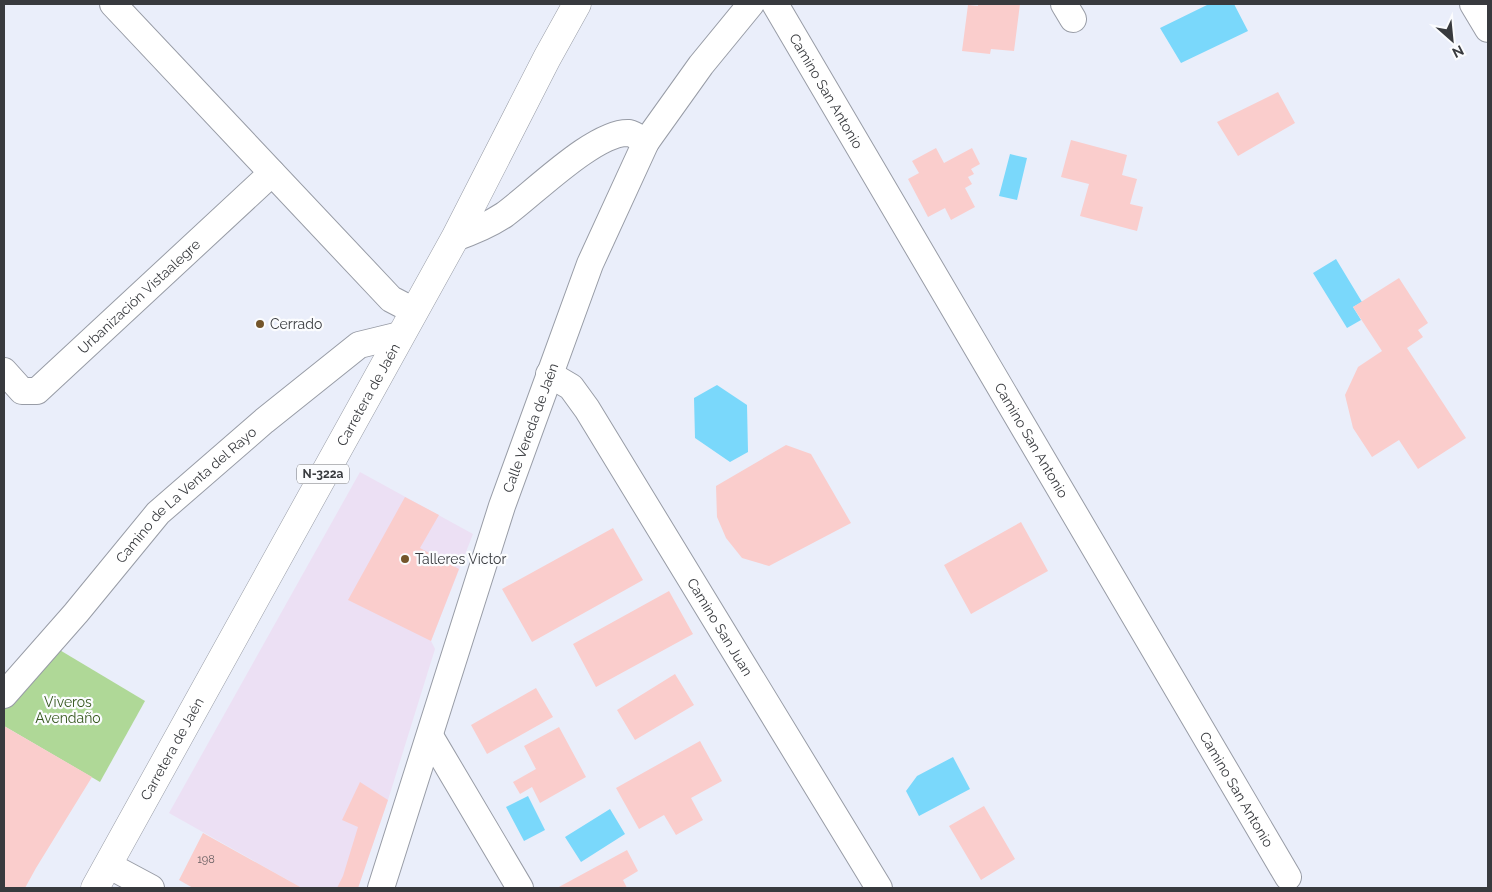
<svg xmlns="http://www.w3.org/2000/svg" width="1492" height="892" viewBox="0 0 1492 892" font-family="Raleway,sans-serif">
  <rect width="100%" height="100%" fill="#eaeefa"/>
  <path fill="#ece0f4" d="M360,472L473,534L431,641L435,649L388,800L358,888H302L169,813Z"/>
  <path fill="#afd897" d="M58,649L145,701L100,782L4,726V710Z"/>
  <path fill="#7ad8fb" d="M1209,4H1234L1248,31L1181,63L1160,28Z
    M1010,154L1027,158L1017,200L999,196Z
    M1336,259L1362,302L1353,307L1361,320L1347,328L1313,273Z
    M717,385L747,405L748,452L730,462L695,438L694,398Z
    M953,757L970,789L919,816L906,791L917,776Z
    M528,796L545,830L524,841L506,807Z
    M610,809L625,834L581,862L565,837Z"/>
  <path fill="#facdcc" d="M978,4H1020L1014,51L991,49L990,54L962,51L968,5L978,6Z
    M1278,92L1295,123L1238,156L1217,122Z
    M1071,140L1127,155L1122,175L1137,179L1130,204L1143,207L1137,231L1080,216L1089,184L1061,177Z
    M936,148L944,163L972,148L980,164L971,169L974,174L968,177L972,184L965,188L975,207L951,220L945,208L928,217L908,179L919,173L912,161Z
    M1399,278L1428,323L1418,330L1423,337L1407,348L1466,438L1418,469L1399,440L1372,457L1353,428L1345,395L1358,367L1382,351L1353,307Z
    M786,445L811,454L851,523L769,566L742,558L726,538L717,517L716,486Z
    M405,497L439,515L420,548L459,569L431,641L348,600Z
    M1021,522L1048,571L971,614L944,565Z
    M613,528L643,580L532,642L502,589Z
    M669,591L693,634L596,687L573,644Z
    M675,674L694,705L635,740L617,710Z
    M536,688L553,717L487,754L471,725Z
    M4,726L92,777L36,868L25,888H4Z
    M559,727L586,777L540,803L532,787L520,794L513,782L536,769L524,746Z
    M700,741L722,781L691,798L703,820L676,835L664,815L639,829L616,788Z
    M360,782L388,800L358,888H337L343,876L358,827L342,820Z
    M984,806L1015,859L981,880L949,826Z
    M203,833L302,888H193L179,880Z
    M627,850L638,871L623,880L627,888H557Z"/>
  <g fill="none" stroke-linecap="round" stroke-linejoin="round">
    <defs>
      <g id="minor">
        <path d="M113,4L391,299L414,311"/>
        <path id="s1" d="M775,4L1288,877"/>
        <path d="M1064,4L1073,19"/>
        <path d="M1473,4L1488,29"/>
        <path d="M455,238C472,232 489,225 504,215C532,195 595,131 629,133C634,134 641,139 646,142"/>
        <path id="s2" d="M4,371L22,391H37L272,173"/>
        <path id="s3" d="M549,374L571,387L587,409L879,888"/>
        <path id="s4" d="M4,695L76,613L158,513L264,421L359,345L400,335"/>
        <path d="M430,736L520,888"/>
        <path d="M108,865L151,888"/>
        <path id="s5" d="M381,888L502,506L590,264L646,142L701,65L751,4"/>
      </g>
      <g id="highway">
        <path id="s6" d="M95,888L455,238L547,58L577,4"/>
      </g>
    </defs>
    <use href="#minor" stroke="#989ca6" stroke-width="28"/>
    <use href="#highway" stroke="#989ca6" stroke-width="29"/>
    <use href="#minor" stroke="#fff" stroke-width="26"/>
    <use href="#highway" stroke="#fff" stroke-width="28"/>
  </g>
  <g fill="#74552a" stroke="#fbfcfe" stroke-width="2">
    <circle cx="260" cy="324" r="5"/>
    <circle cx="405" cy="559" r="5"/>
  </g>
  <g text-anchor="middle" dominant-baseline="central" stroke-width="4.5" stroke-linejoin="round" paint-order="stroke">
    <g font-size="11" fill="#685f62">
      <text x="206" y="859">198</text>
    </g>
    <rect fill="#fbfcfe" stroke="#727478" stroke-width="1" x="297" y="464.5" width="52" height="19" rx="4"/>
    <g font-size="12" font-weight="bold" fill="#383a3e">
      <text x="323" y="474">N-322a</text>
    </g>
    <g font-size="14" fill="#383a3e" stroke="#fbfcfe">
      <text stroke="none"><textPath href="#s1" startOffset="101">Camino San Antonio</textPath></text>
      <text stroke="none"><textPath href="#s2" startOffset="181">Urbanización Vistaalegre</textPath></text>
      <text stroke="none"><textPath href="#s6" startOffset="564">Carretera de Jaén</textPath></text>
      <text stroke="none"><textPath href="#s5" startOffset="484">Calle Vereda de Jaén</textPath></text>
      <text stroke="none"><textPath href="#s1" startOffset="506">Camino San Antonio</textPath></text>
      <text stroke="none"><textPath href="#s4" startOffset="271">Camino de La Venta del Rayo</textPath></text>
      <text stroke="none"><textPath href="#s3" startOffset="308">Camino San Juan</textPath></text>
      <text stroke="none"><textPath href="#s6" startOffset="159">Carretera de Jaén</textPath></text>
      <text stroke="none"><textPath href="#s1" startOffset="911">Camino San Antonio</textPath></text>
    </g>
    <g font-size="14" fill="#383a3e" stroke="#fbfcfe" text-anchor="start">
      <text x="270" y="324">Cerrado</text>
      <text x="415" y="559">Talleres Victor</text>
    </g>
    <g font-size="14" fill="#36571e" stroke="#fbfcfe">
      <text x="68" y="702">Viveros<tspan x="68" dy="16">Avendaño</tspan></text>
    </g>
  </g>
  <rect width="1492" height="892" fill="none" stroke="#383a3e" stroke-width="10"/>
  <g transform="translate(1452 40) rotate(153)" stroke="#fbfcfe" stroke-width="4" paint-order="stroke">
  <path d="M0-4L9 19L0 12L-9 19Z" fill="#383a3e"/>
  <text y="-8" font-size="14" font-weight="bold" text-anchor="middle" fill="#383a3e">N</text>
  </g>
</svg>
